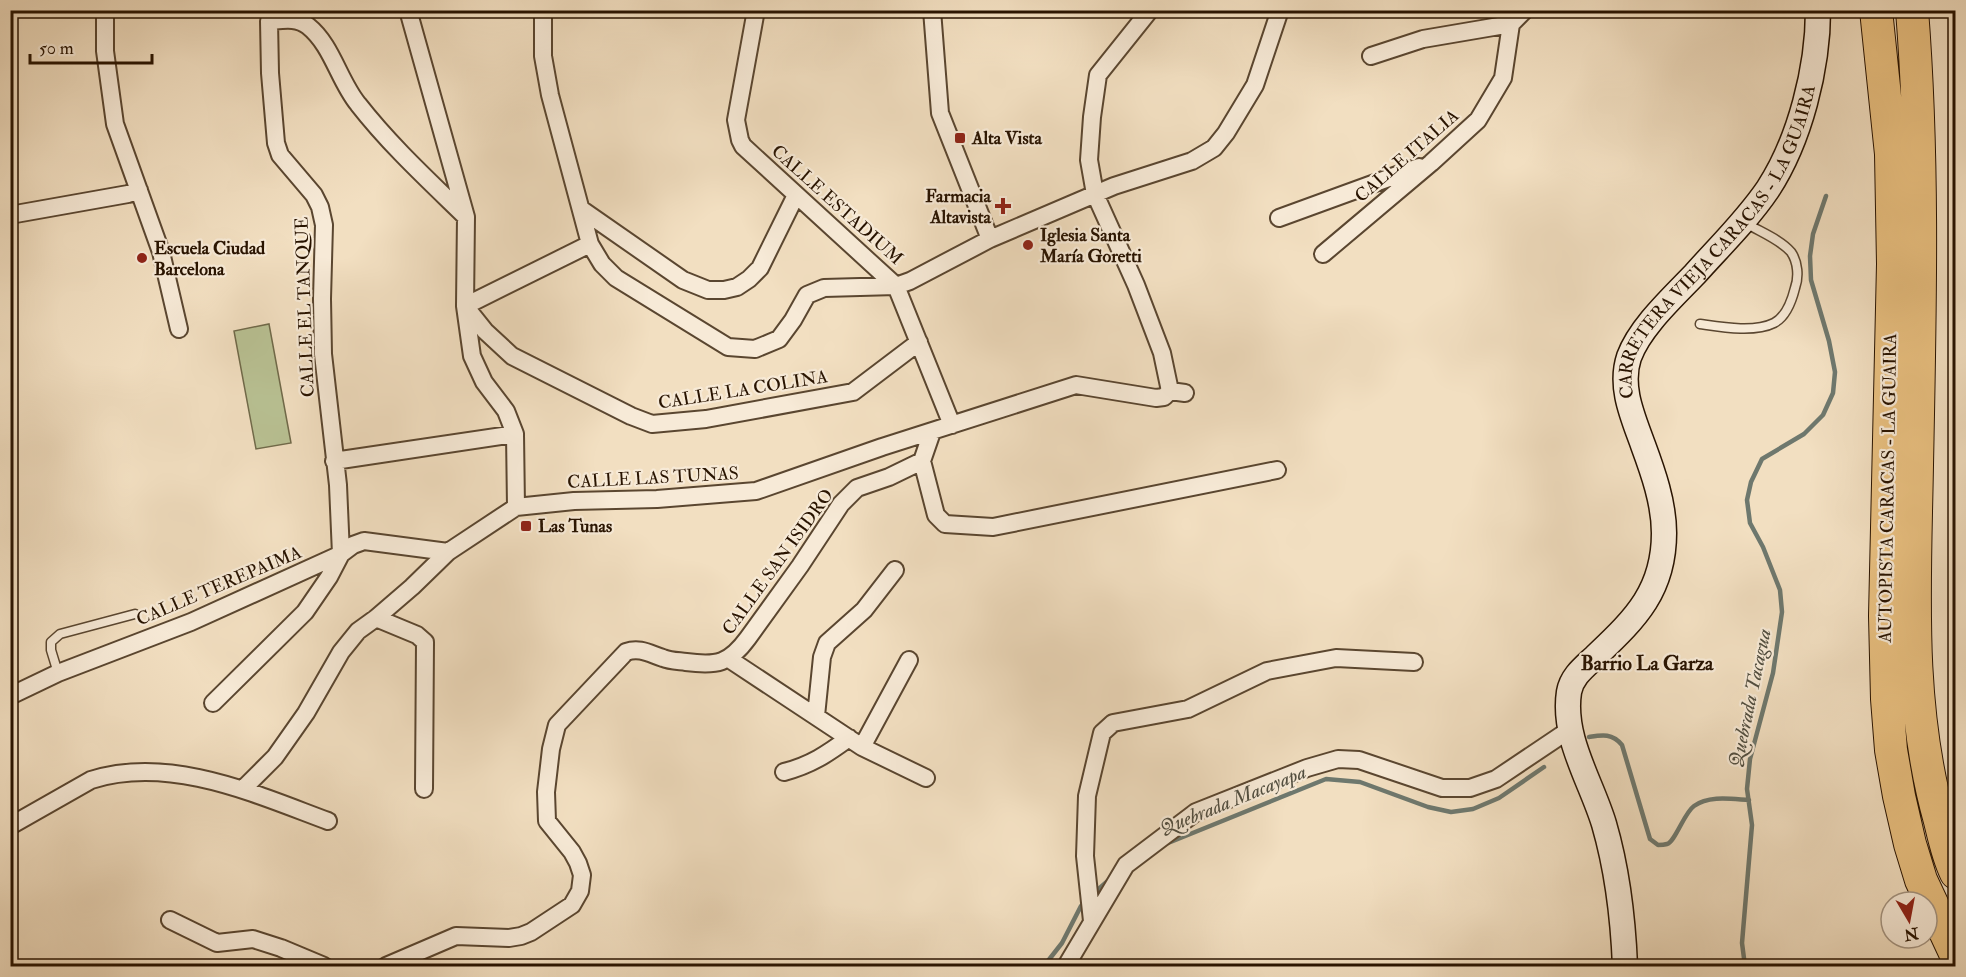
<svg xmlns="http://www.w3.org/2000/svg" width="1966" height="977" viewBox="0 0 1966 977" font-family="'IM FELL Double Pica',serif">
  <rect width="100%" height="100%" fill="#f2dfc1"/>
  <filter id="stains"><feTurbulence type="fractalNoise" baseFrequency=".00333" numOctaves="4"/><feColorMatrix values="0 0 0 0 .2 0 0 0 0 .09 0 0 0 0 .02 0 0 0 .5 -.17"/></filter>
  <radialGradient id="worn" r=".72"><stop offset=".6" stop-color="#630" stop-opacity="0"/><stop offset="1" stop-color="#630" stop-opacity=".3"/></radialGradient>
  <path fill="#b9c294" stroke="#706a4a" stroke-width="1.5" d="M269,324L291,443L256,449L234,331Z"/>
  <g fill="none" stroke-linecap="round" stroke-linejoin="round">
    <path stroke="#6e786e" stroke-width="4.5" d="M1589,737C1602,735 1612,733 1622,745L1650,839L1658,845C1661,845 1664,845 1667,844C1675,842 1684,813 1694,806C1709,795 1732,799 1749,800
      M1168,843L1326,779L1360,782L1428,807L1451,812L1473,809L1499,798L1544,767
      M1094,893L1110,879
      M1044,966L1062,943L1081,906L1086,901
      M1745,966L1742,943L1752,825L1747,789L1750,759L1773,673L1782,612L1780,590L1763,547L1750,523L1747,500L1751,482L1762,459L1804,434L1823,415L1833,393L1835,372L1829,341L1811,280L1810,256L1813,234L1826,196"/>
    <defs>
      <path id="lane" d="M1700,324C1721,327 1754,333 1774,323C1786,317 1792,300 1795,288C1799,277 1798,262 1791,252C1780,239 1758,231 1744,222
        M58,673L51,650V642L60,634L135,614"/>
      <path id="street" d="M105,10V51L115,124L161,252L179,329
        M408,10L466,217L465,306L485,331L512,356L631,416L652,424L706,419L853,392L919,342
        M543,10V56L550,95L590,244L602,264L616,278L728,347L755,349L779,339L793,320L807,295L824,288L896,286L910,281L990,239L1114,186L1192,161L1214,148L1226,133L1255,85L1280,10
        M756,10L736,120L740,140L743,146L896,286L952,425
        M932,10L940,113L990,239
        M1150,10L1098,75L1092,117L1089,160L1095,194L1136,285L1162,353L1170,391L1185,393
        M1371,56L1423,39L1511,24
        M581,209L683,280L708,290H724L737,287L749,279L760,268L796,195
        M10,215L128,194L139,190
        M1279,218L1419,167
        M1323,254L1431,163L1478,120L1503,78L1511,24L1525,10
        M334,461L515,434
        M922,461L936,515L945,524L993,527L1277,470
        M516,507L515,434L506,411L484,382L472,356L465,306L590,244
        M376,618L417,635L425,642L424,789
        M729,659L862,747L926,778
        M10,696L58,673L191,622L341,554L353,545L364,541L448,552
        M213,703L305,612L329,577L341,554L338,485L323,354L322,299L324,225L320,207L314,195L280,155L276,143L270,73L269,21C283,20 297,17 308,26C332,45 339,81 358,104C390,145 428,180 466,217
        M816,716L822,657L827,643L864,610L895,570
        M862,747L909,660
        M784,772C811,765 827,754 849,738
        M243,789L275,757L306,713L341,652L358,631L376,618L412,587L448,552L516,507L574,501L657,499L756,491L882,447L1076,385L1156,398L1164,397L1170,391
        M10,826L91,780C170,755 255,794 328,821
        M170,920L217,943L253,939L281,948L324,966
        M1092,921L1085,856L1087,796L1102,733L1113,723L1188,709L1267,671L1336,658L1414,662
        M386,966L456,936L509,938L521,936L531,932L572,905L580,891L582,875L578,863L572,852L547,821L546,792L551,749L557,725L626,652C640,647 650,654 663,658C670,661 679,661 686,662C717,666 729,664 748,638L800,566L841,504L857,488L889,477L922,461L932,432
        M1066,966L1126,865L1196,812L1307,768L1338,759L1359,760L1442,788H1470L1496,779L1569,730"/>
      <g id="secondary">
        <path id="s1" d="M1625,966C1623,917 1618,872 1604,824C1591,781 1562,738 1569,692C1572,675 1586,666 1598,654C1636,618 1664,590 1664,533C1664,503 1653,472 1643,445C1633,417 1619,387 1629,357C1640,327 1673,297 1695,274C1720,246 1747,220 1768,189C1800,140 1818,68 1818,10"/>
      </g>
      <path id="highway" d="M1876,10L1891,154L1893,264L1885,616L1887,699L1891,750L1899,796L1910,844L1921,880L1956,955
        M1912,10C1924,162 1920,313 1917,465C1915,584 1907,705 1940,821C1944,838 1948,857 1956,873"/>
    </defs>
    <use href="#lane" stroke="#5a4630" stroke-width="11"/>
    <use href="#street" stroke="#5a4630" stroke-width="20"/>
    <use href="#secondary" stroke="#281300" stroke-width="27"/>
    <use href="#highway" stroke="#281300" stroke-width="34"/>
    <use href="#lane" stroke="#f7ead7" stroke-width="8"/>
    <use href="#street" stroke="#f7ead7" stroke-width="16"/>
    <use href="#secondary" stroke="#f7ead7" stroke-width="24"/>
    <use href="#highway" stroke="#e9c080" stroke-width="32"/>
  </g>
  <g fill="#8f2418" stroke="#f7ead7" stroke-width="2">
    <rect x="954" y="132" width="12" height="12" rx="3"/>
    <path d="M1000 197h6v6h6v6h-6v6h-6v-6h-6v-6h6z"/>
    <circle cx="1028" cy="245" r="6"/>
    <circle cx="142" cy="258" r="6"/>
    <rect x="520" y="520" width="12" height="12" rx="3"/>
  </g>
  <g text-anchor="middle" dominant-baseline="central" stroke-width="4.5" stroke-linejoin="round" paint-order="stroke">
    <g font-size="18" font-weight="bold" fill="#281300" stroke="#f7ead7" text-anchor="start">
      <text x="972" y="138">Alta Vista</text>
      <text x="991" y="196" text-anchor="end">Farmacia<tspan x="991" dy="21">Altavista</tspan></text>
      <text x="1040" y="235">Iglesia Santa<tspan x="1040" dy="21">María Goretti</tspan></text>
      <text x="154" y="248">Escuela Ciudad<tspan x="154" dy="21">Barcelona</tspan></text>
      <text x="538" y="526">Las Tunas</text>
    </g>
    <g font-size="18" fill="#281300" stroke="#f7ead7">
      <text transform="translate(1407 156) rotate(-41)">CALLE ITALIA</text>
      <text transform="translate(837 205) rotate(42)">CALLE ESTADIUM</text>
      <text stroke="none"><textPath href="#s1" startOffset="800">CARRETERA VIEJA CARACAS - LA GUAIRA</textPath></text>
      <text transform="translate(305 307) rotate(-92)">CALLE EL TANQUE</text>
      <text transform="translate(743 390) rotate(-9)">CALLE LA COLINA</text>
      <text transform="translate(653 478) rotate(-3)">CALLE LAS TUNAS</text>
      <text transform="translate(1888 488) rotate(-89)">AUTOPISTA CARACAS - LA GUAIRA</text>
      <text transform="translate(778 562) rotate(-54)">CALLE SAN ISIDRO</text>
      <text transform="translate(219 586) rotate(-23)">CALLE TEREPAIMA</text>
    </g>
    <g font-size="20" font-weight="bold" fill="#281300" stroke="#f7ead7">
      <text x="1647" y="663">Barrio La Garza</text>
    </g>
    <g font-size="20" font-style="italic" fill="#514e40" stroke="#f7ead7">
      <text transform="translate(1750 698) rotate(-78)">Quebrada Tacagua</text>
      <text transform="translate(1233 800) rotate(-22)">Quebrada Macayapa</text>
    </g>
  </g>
  <rect width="1966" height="977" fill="none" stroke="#f2dfc1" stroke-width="36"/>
  <rect x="12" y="12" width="1942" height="953" fill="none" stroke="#281300" stroke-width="3"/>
  <rect x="18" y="18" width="1930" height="941" fill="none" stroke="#281300" stroke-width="1.5"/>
  <g transform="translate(1909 920) rotate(170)"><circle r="28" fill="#f7ead7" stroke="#a49481" stroke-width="1.5"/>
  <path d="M0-4.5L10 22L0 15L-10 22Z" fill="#8f2418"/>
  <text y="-9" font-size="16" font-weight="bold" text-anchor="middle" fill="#281300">N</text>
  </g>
  <path d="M30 54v9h122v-9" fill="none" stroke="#281300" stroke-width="3"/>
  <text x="39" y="54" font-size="18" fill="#281300" stroke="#f7ead7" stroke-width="4.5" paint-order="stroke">50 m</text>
  <rect width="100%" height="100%" filter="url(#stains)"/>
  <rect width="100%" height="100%" fill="url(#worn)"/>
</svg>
